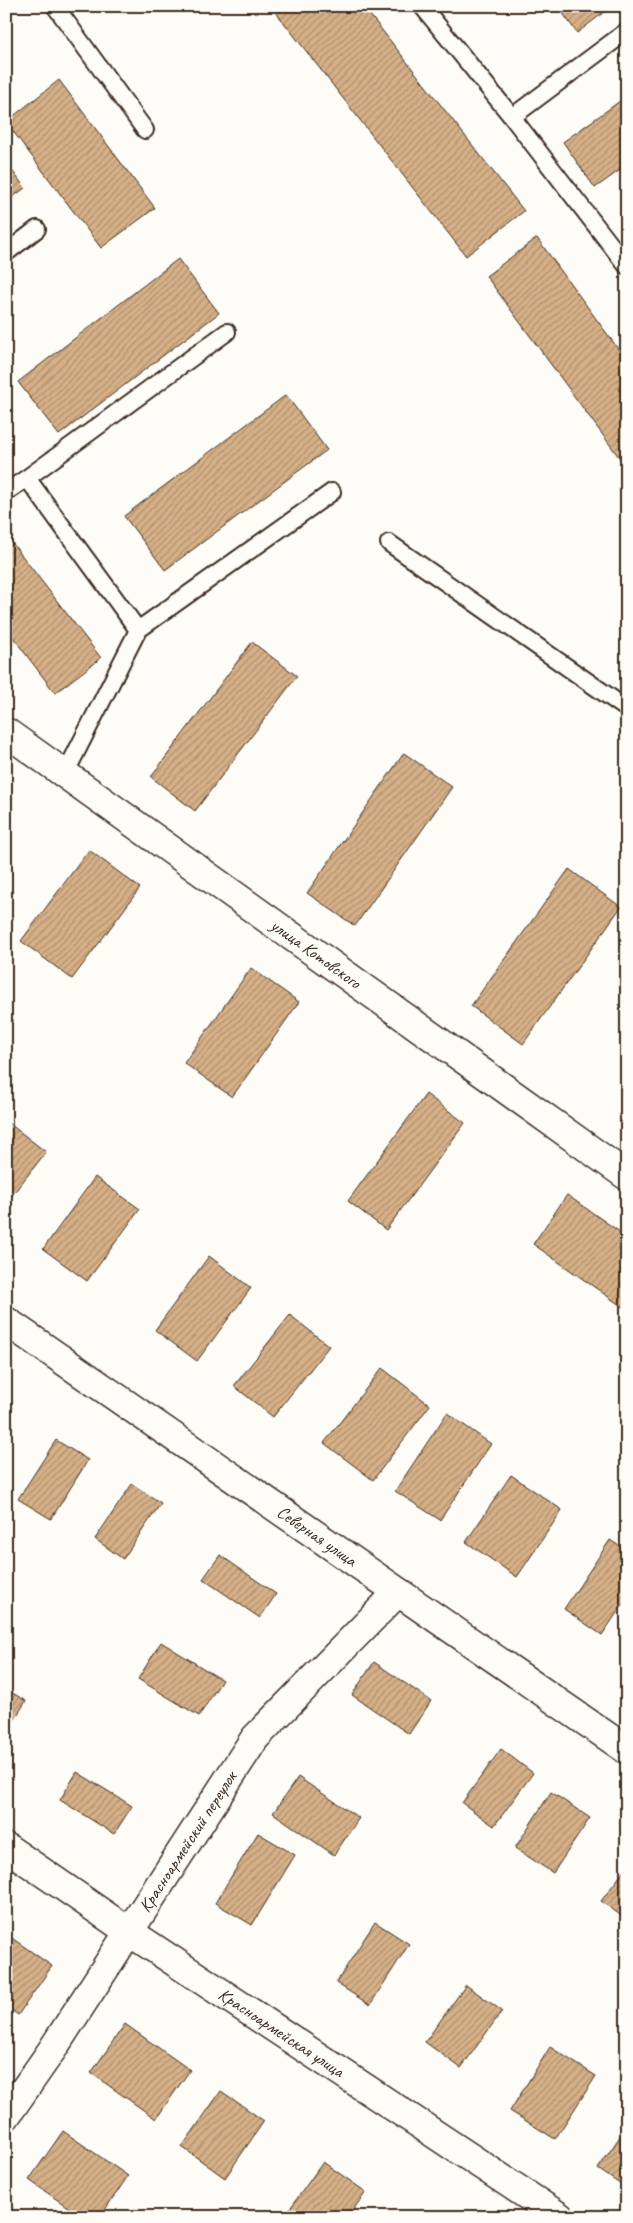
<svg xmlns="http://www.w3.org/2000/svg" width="633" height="2223" viewBox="0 0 633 2223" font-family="Caveat,sans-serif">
  <defs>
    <pattern id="building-hatch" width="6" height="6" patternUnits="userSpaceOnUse" patternTransform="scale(1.25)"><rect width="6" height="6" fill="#d6b087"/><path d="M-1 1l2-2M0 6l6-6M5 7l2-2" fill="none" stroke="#af8f6e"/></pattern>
  </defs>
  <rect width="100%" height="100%" fill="#fdfcf7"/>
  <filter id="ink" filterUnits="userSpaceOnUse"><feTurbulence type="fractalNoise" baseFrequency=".02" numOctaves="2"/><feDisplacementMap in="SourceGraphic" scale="10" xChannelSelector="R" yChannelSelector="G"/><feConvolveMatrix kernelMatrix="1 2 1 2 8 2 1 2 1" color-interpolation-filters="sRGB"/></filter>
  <g filter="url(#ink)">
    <path fill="url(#building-hatch)" stroke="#3b2a1e" d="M271,6H363L524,211L466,256Z
      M570,6H612L577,33L562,12Z
      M59,80L155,208L101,248L6,122Z
      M627,96V165L595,188L563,142Z
      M6,162L25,188L6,202Z
      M537,238L627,361V468L486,276Z
      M178,259L219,313L59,435L18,382Z
      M286,395L327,450L165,570L124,516Z
      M6,535L101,658L55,693L6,628Z
      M252,642L297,676L195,811L151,777Z
      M404,753L452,787L355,926L307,893Z
      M89,850L140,888L72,979L21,941Z
      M569,869L621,907L523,1044L471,1006Z
      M251,968L299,1002L232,1097L184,1063Z
      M426,1094L465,1123L386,1230L348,1201Z
      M6,1121L46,1152L6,1203Z
      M95,1177L140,1209L87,1281L43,1249Z
      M567,1195L627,1237V1310L533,1244Z
      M209,1256L251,1288L197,1361L155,1330Z
      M290,1315L329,1346L273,1417L234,1386Z
      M382,1368L430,1405L373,1480L324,1443Z
      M447,1413L491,1444L440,1520L395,1491Z
      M56,1440L88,1460L51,1519L18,1499Z
      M511,1475L562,1510L517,1577L466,1542Z
      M132,1484L161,1503L123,1559L95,1539Z
      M610,1540L627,1551V1598L602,1635L564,1609Z
      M220,1555L276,1594L260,1618L203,1579Z
      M161,1642L222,1680L199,1716L138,1679Z
      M374,1662L431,1701L409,1734L352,1695Z
      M6,1689L26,1701L6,1733Z
      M501,1749L533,1773L494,1826L462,1803Z
      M77,1772L132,1806L114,1834L60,1800Z
      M298,1777L359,1818L334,1855L273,1813Z
      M551,1792L590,1818L553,1873L515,1848Z
      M258,1833L295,1855L252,1925L215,1903Z
      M627,1867V1920L601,1901Z
      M375,1922L409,1944L370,2005L336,1983Z
      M6,1934L52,1966L18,2015L6,2006Z
      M466,1985L502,2011L461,2068L425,2042Z
      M125,2024L190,2070L156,2119L91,2073Z
      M550,2047L596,2076L555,2139L510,2111Z
      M221,2091L264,2121L225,2178L182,2147Z
      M627,2126V2189L598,2169Z
      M63,2131L128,2176L100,2217H82L29,2180Z
      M323,2162L366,2192L348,2217H284Z"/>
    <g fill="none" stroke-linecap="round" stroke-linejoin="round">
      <defs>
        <path id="service" d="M55,6L145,130
          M422,6L512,117L627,266
          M512,117L627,31
          M6,253L37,229
          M6,492L27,478
          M389,543L627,709
          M138,630L27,478L227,332
          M65,774L138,630L332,492"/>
        <g id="minor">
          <path id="s1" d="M6,732L627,1176"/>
          <path id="s2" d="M6,1321L627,1750"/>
          <path id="s3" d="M6,1847L128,1931L560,2217"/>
          <path id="s4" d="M6,2116L52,2050L255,1738L398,1592"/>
        </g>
      </defs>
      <use href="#service" stroke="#3b2a1e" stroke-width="20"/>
      <use href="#minor" stroke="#3b2a1e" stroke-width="31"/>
      <use href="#service" stroke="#fdfcf7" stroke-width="16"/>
      <use href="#minor" stroke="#fdfcf7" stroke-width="28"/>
    </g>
  </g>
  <g text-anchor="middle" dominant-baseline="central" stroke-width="4" stroke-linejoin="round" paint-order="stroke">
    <g font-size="18" fill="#3b2a1e" stroke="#fdfcf7">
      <text stroke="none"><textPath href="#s1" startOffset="381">улица Котовского</textPath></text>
      <text stroke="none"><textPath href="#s2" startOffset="378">Северная улица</textPath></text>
      <text stroke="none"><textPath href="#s4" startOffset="329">Красноармейский переулок</textPath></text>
      <text stroke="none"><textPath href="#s3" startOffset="332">Красноармейская улица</textPath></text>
    </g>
  </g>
  <rect width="633" height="2223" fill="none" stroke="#fdfcf7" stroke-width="25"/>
  <rect x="12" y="12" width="608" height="2198" fill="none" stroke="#3b2a1e" stroke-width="2" filter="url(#ink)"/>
</svg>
